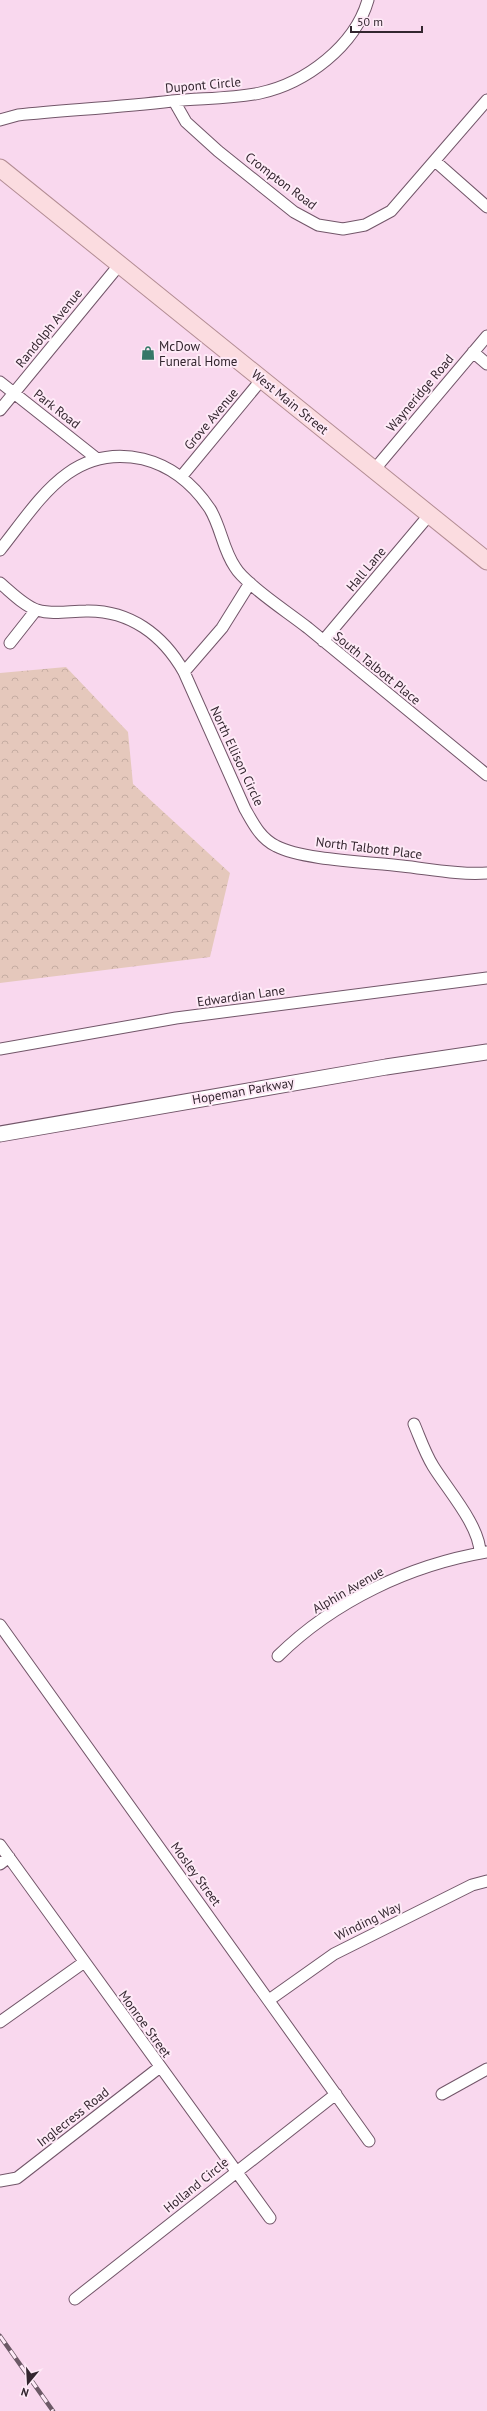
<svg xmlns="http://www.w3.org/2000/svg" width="487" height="2411" viewBox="0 0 487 2411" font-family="'PT Sans',sans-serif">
  <defs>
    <pattern id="park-crowns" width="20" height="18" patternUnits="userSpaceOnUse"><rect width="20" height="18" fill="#e5c8bc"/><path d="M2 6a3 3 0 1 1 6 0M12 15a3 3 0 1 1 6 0" fill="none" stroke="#c5aca2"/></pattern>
  </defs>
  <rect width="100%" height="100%" fill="#f9d8ee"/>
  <path fill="url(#park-crowns)" d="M66,667L128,732L133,784L230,873L210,957L0,983V673Z"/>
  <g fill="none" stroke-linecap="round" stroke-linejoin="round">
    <defs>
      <path id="street" d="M174,101L186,122L218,151L294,212L318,225L343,229L365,225L391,211L487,100
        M0,120L18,115C69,110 121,107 172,101C201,98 231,99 260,93C306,83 355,46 368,0
        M435,161L487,207
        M473,352L487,364
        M0,382L96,458
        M0,410L120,264
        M374,470L487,336
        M181,477L262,379
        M0,550C39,501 71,443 143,459C171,466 194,485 210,509C221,527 223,550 235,567C239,574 246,580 253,586C270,601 290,614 308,628C367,677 427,726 487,775
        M0,583C11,592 23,605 37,610C53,615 69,611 86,611C130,610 163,635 184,672L245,809C253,823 260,838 276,846C302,860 370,862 402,866C430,869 459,875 487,873
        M323,641L430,514
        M10,643L36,610
        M184,672L222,628L250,583
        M0,1049L176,1018L487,978
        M414,1424C420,1438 425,1453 433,1466C447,1489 480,1526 480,1553
        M0,1625L369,2141
        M278,1656C334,1601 410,1565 487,1552
        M0,1845L270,2218
        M0,1864L9,1857
        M269,2000L334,1954L472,1885L487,1881
        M0,2022L83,1963
        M442,2094L487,2069
        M0,2181L17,2178L160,2067
        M75,2299L336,2094"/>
      <path id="secondary" d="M0,1134L386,1067L487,1052"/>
      <path id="primary" d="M0,168L487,561"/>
    </defs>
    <use href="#street" stroke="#725669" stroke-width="13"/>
    <use href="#secondary" stroke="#725669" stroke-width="17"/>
    <use href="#primary" stroke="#b38d94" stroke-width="19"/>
    <use href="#street" stroke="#fff" stroke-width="11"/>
    <use href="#secondary" stroke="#fff" stroke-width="15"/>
    <use href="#primary" stroke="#fbdce0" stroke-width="17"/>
    <defs>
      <path id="rail" d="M0,2336L53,2411"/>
    </defs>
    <use href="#rail" stroke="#6c5966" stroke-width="4.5"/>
    <use href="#rail" stroke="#feeaf7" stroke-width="3" stroke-dasharray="9" stroke-linecap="butt"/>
  </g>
  <defs>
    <symbol id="shop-bare" viewBox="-9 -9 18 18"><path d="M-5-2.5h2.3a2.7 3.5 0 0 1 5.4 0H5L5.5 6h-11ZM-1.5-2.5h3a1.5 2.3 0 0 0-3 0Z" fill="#367868" stroke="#feeaf7" stroke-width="2.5" paint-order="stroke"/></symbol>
  </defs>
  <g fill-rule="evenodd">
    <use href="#shop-bare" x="138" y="343" width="20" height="20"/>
  </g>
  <g text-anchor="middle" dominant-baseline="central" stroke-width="4" stroke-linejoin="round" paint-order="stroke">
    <g font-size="13" fill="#33262f" stroke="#feeaf7">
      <text transform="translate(203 85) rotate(-5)">Dupont Circle</text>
      <text transform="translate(281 181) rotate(37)">Crompton Road</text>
      <text transform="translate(49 328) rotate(-51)">Randolph Avenue</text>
      <text transform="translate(420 393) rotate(-50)">Wayneridge Road</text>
      <text transform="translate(290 402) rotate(39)">West Main Street</text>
      <text transform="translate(57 409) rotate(38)">Park Road</text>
      <text transform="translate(211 419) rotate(-50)">Grove Avenue</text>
      <text transform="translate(366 569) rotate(-50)">Hall Lane</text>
      <text transform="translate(377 668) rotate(39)">South Talbott Place</text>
      <text transform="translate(237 756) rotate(65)">North Ellison Circle</text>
      <text transform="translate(369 848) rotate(7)">North Talbott Place</text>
      <text transform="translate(241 996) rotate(-8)">Edwardian Lane</text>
      <text transform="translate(243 1091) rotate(-10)">Hopeman Parkway</text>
      <text transform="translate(348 1590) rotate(-30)">Alphin Avenue</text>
      <text transform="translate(196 1874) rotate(54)">Mosley Street</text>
      <text transform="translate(368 1921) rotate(-26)">Winding Way</text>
      <text transform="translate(145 2024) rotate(54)">Monroe Street</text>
      <text transform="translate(73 2117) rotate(-38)">Inglecress Road</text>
      <text transform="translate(196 2185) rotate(-39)">Holland Circle</text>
    </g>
    <g font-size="13" fill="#33262f" stroke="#feeaf7" text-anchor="start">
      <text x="159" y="346">McDow<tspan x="159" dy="15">Funeral Home</tspan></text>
    </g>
  </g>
  <g transform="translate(28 2383) rotate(198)" stroke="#feeaf7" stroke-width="3" paint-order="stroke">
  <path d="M0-3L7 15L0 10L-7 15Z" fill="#33262f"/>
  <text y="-6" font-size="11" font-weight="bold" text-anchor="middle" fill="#33262f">N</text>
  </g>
  <path d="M351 26v6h71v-6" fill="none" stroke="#33262f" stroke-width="2"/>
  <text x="357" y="26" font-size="12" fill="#33262f" stroke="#feeaf7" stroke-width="3" paint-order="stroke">50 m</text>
</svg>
